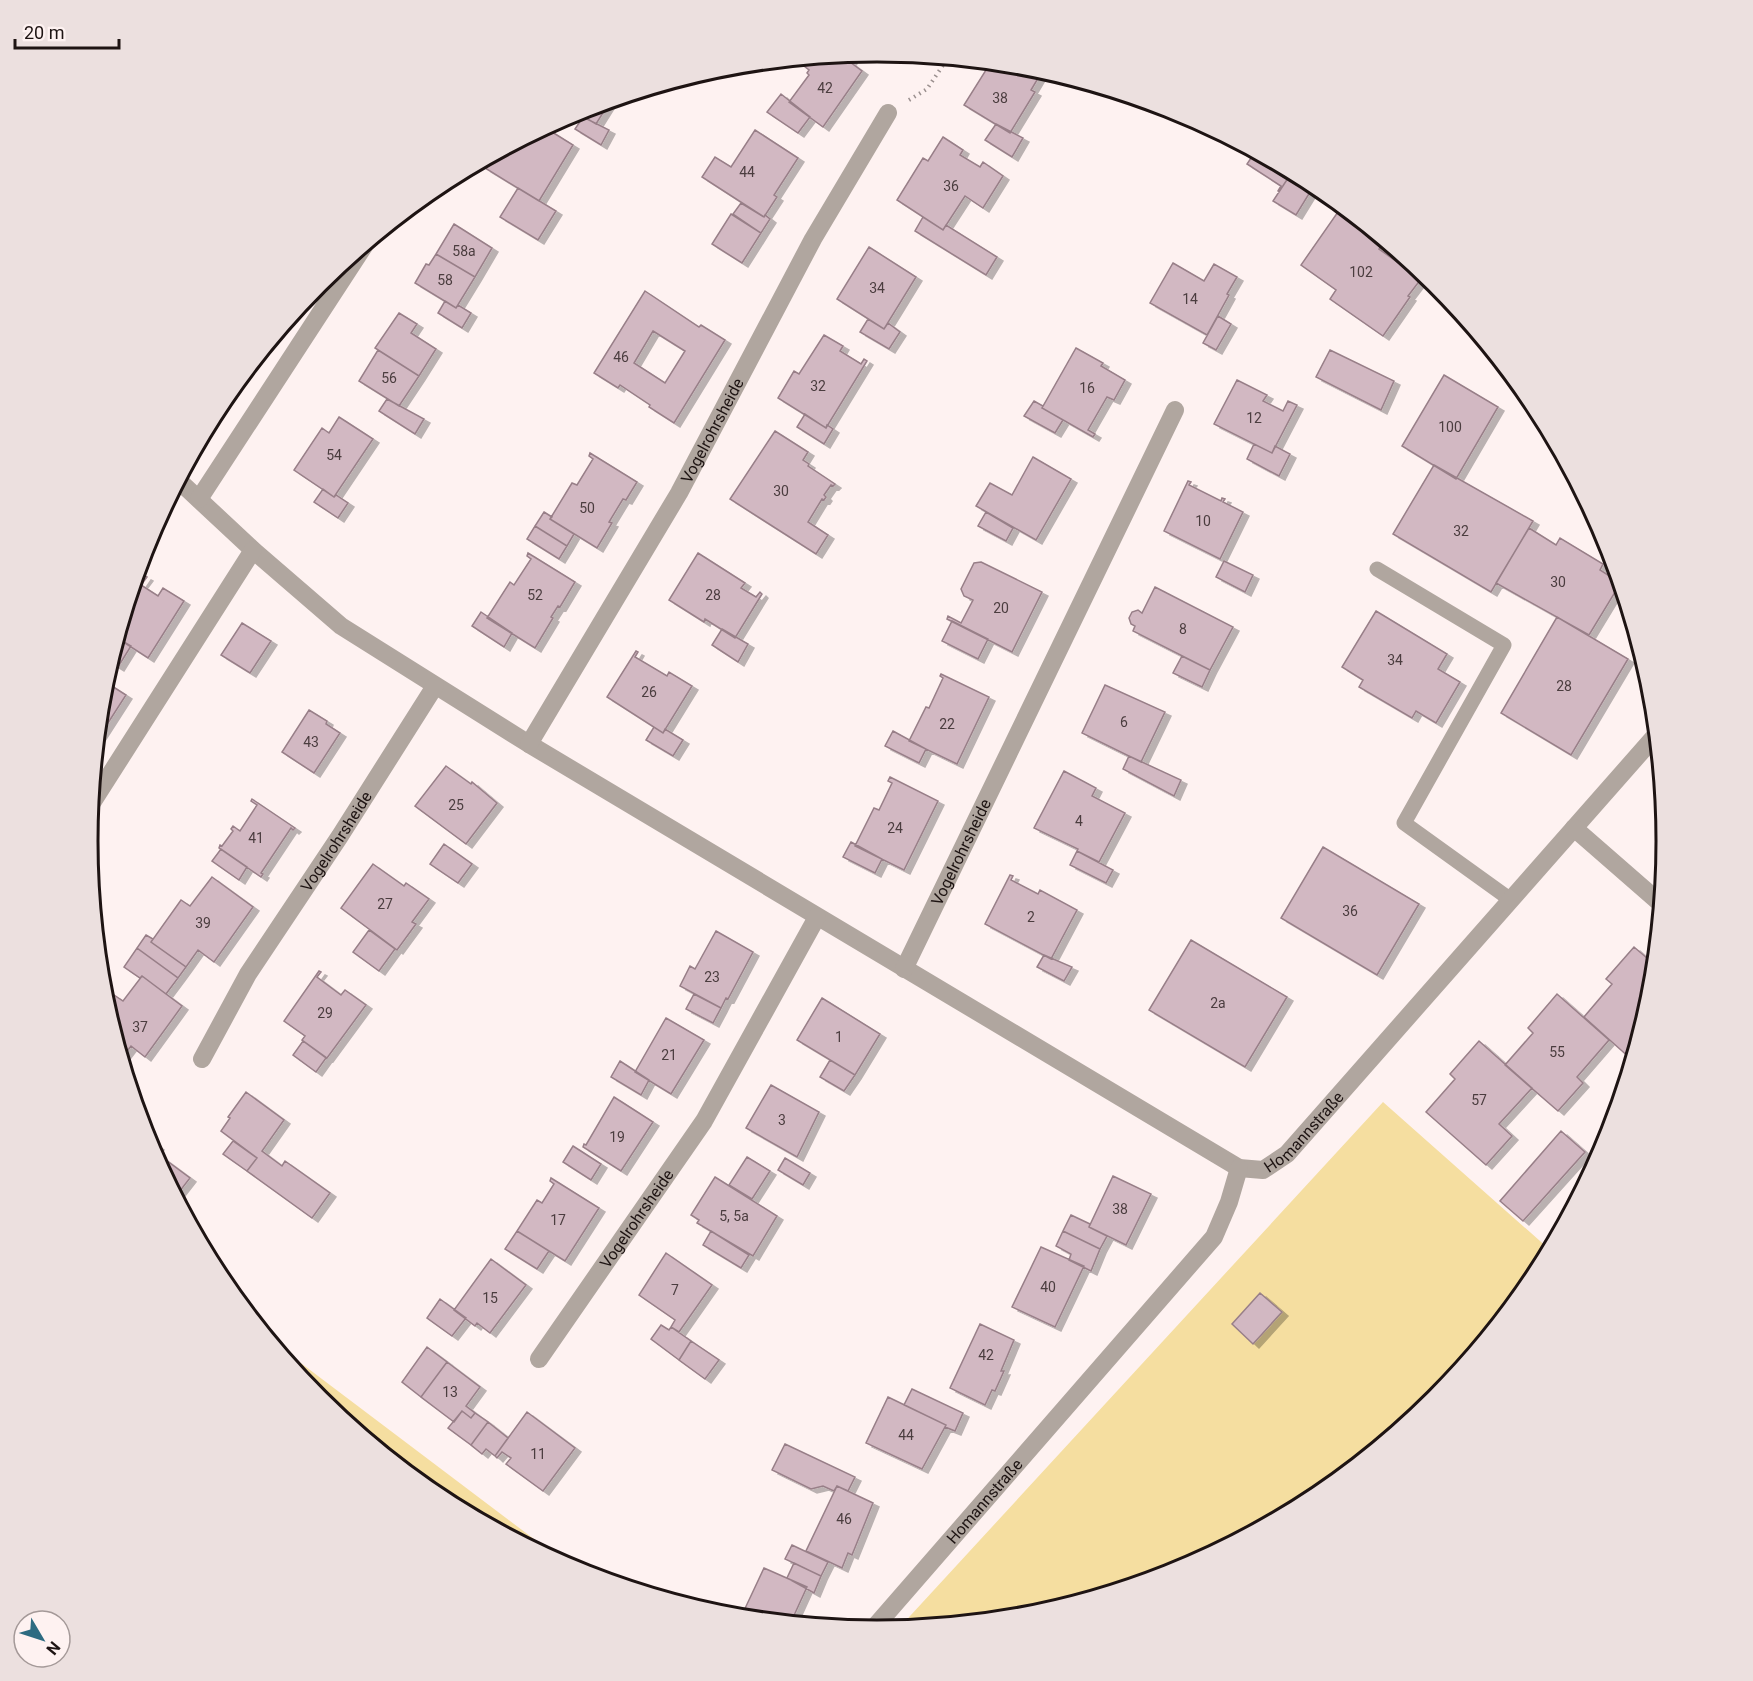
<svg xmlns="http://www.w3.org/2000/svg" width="1753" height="1681" viewBox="0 0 1753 1681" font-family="Roboto,sans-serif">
  <defs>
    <filter id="shadow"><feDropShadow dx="6" dy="4" stdDeviation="0" flood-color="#0004"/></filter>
  </defs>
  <rect width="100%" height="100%" fill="#fef2f1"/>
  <path fill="#f5dea0" d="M1383,1102L1549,1249L1533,1279L1435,1399L1315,1497L1178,1570L1030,1615L899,1628Z
    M269,1339L575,1570L438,1497L318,1399Z"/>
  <path fill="#d2b8c2" stroke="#987f88" stroke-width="1.5" fill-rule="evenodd" filter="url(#shadow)" d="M854,53L850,62L862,71L823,127L789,102L809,75L807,73L809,70L795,59Z
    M991,62L1031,66L1043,70L1031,90L1035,92L1010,133L964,105Z
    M781,94L810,117L798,133L767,112Z
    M611,100L596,124L574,111H575Z
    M583,117L609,130L601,145L575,129Z
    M996,124L1023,138L1012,157L985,140Z
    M544,127L573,145L539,201L485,168L493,155Z
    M755,130L798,158L774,195L777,197L764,217L702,177L715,157L731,167Z
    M943,137L963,150L960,155L980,167L983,162L1003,176L983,208L965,196L943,230L897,200L923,158L928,161Z
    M1255,152L1292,172L1279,192L1278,191L1281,186L1247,164Z
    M1292,172L1315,184L1296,215L1273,201Z
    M518,188L556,211L538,240L500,217Z
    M741,203L764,217L765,215L770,219L761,233L733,214Z
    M1340,209L1385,241L1379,249L1421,279L1408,296L1410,297L1383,336L1330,299L1336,290L1301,265Z
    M731,214L761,233L742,263L712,244Z
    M923,217L943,230L946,225L997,257L986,275L915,231Z
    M454,224L492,248L475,277L436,254Z
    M869,247L916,277L884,329L837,299Z
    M436,254L475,277L456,308L415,283L426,264L429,265Z
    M1173,263L1204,281L1214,264L1237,277L1227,294L1229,295L1207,335L1150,303Z
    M645,291L699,327L701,325L725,340L674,423L649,407L650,405L620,385L618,388L594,373ZM653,331L685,351L665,383L634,363Z
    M445,301L456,308L458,305L471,313L462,328L438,313Z
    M399,313L417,324L411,333L436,349L419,376L375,348Z
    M1218,316L1231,324L1216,350L1203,343Z
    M868,319L884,329L888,323L900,332L889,349L860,332Z
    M824,335L843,346L840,351L861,364L864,359L867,361L826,428L778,398L794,371L799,374Z
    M1076,348L1103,363L1101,366L1125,380L1114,400L1107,397L1088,430L1095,434L1093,437L1042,408Z
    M378,350L419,376L399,406L359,381Z
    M1330,350L1394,381L1381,410L1316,377Z
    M1444,375L1498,407L1456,479L1402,446Z
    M240,377L225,402L222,400Z
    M1237,380L1267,395L1263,401L1283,411L1288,401L1297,405L1272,453L1214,424Z
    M387,399L424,419L415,434L379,411Z
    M1034,401L1043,406L1042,408L1063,420L1055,433L1024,416Z
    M805,414L826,428L827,425L833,429L824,444L797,427Z
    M339,417L373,439L334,497L294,470L322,428L329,433Z
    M775,431L808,452L803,460L809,464L808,466L835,484L833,486L831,485L824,495L826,497L824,500L822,499L808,522L828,535L816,554L730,499Z
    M1254,444L1272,453L1275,446L1290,454L1279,476L1247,459Z
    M590,453L637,482L626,500L623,499L609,522L612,523L597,548L550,519L572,483L577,485L593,459L589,456Z
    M1033,457L1071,479L1036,540L976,506L990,483L1012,495Z
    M1434,465L1533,521L1491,592L1393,534Z
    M1188,481L1191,482L1189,485L1221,501L1222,498L1225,499L1223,502L1243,512L1220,559L1164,531Z
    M323,489L334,497L336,495L348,503L338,518L314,502Z
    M544,512L552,517L550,519L574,534L567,546L535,526Z
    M986,512L1013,528L1006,541L978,526Z
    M535,526L567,546L559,559L527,539Z
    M1529,528L1556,545L1560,538L1603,564L1600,570L1619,582L1620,584L1589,635L1496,583Z
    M528,553L575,582L560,607L558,606L551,617L553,618L535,648L487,618L510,582L514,585L531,559L527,556Z
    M698,553L745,583L741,588L756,597L760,592L762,594L735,638L705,619L704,622L669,600Z
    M1224,561L1253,575L1245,592L1216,577Z
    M981,562L1042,592L1012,652L947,619L948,616L961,623L973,600L964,596L961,589L974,563Z
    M145,576L147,577L141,585L158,596L163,588L184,601L148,658L117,638L128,601Z
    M1155,587L1233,627L1210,670L1133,631L1135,626L1131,624L1129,618L1132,612L1138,610L1142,613Z
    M1376,611L1447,654L1438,669L1460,682L1436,723L1416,711L1412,718L1359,687L1363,680L1342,667Z
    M481,612L512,633L504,647L472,626Z
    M1557,617L1628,659L1571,755L1501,713Z
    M952,621L988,639L978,659L942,641Z
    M242,623L271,641L250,673L221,655Z
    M722,629L748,644L738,662L712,645Z
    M117,638L131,646L118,667L110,662Z
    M636,651L638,652L635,657L667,676L669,672L692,686L663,733L607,697Z
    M1182,656L1210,670L1202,687L1173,673Z
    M941,674L989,697L957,764L909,741L926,707L929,708L943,678L940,676Z
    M104,681L126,695L97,740L102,686Z
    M1105,685L1165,712L1141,762L1082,733Z
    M309,710L327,721L326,724L340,733L314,773L282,752Z
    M654,727L663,733L665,729L683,740L673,756L646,740Z
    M893,731L926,749L919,763L885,746Z
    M1129,756L1181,780L1174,796L1123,769Z
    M446,766L471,784L472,782L497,803L466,844L415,806Z
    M1064,771L1096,788L1092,796L1125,813L1099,862L1077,851L1078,849L1034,828Z
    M890,777L938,801L904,870L855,846L874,808L879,810L892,783L888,781Z
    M252,799L295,828L293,830L291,828L261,873L263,874L261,877L219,848L220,845L222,846L233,831L231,829L233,826L240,831L257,805L251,801Z
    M851,842L882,859L875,873L843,857Z
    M444,844L472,864L458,883L430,864Z
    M1323,847L1419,904L1377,975L1281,918Z
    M221,849L247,867L239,880L212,861Z
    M1077,851L1113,870L1106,883L1070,865Z
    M373,864L404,886L406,883L429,899L412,922L416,924L397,950L341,908Z
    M1010,875L1013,876L1011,880L1038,894L1040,890L1077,910L1051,959L985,924Z
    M212,877L253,907L214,962L198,950L186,967L151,942L181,900L190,906Z
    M369,930L395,949L379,971L353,952Z
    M716,931L753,952L728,999L726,998L721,1008L680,986L690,966L695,969Z
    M146,935L153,939L151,942L186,967L178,978L137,948Z
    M1191,940L1287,997L1245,1067L1149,1010Z
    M1634,947L1654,964L1651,995L1631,1059L1584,1017L1612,984L1606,979Z
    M137,948L178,978L166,994L142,976L140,978L124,967Z
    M1044,955L1072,967L1064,981L1037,967Z
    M319,971L321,972L317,977L341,995L345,990L366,1005L327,1058L302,1040L305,1036L284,1021Z
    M142,976L182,1006L145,1057L131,1046L122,1058L106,1007L114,995L123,1001Z
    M694,994L721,1008L713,1023L686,1009Z
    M1557,994L1609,1040L1577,1077L1583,1083L1558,1111L1505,1065L1533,1033L1528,1028Z
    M822,998L880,1034L855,1075L797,1040Z
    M666,1018L704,1040L671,1094L635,1072Z
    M303,1041L326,1058L316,1072L293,1055Z
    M1479,1041L1532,1088L1499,1124L1512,1136L1486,1165L1426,1112L1455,1079L1450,1074Z
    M830,1060L855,1075L844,1091L820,1077Z
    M620,1061L649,1080L641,1095L611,1077Z
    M771,1085L819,1112L797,1157L746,1128Z
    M246,1092L284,1120L262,1151L282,1166L285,1161L330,1193L312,1218L247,1171L257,1158L221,1131L230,1118L228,1117Z
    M614,1097L653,1122L621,1171L583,1147L584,1144L586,1145Z
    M1561,1131L1585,1152L1523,1221L1500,1201Z
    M145,1137L158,1146L154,1151L151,1150Z
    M233,1141L257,1158L247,1171L223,1154Z
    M573,1146L601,1164L591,1180L563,1162Z
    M151,1149L190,1178L176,1196L151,1150Z
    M747,1157L770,1171L752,1199L729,1185Z
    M785,1158L810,1173L803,1185L778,1170Z
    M1113,1176L1151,1194L1126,1245L1089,1227Z
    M715,1177L777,1216L753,1256L697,1223L699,1220L691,1215Z
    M551,1178L599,1208L565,1261L517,1231L537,1200L542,1203L554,1184L550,1181Z
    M1071,1215L1090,1224L1089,1227L1107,1236L1100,1249L1063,1231Z
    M517,1231L549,1251L537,1269L505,1249Z
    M711,1231L749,1255L741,1268L703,1245Z
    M1063,1231L1100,1249L1091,1271L1069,1260L1071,1254L1056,1246Z
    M1041,1247L1084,1266L1055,1327L1012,1307Z
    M666,1253L712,1285L679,1332L671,1327L675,1320L639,1295Z
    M491,1259L526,1285L490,1333L477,1323L475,1326L454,1310Z
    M1260,1293L1282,1312L1253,1344L1232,1324Z
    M440,1299L466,1318L452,1336L427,1318Z
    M980,1324L1014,1340L1001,1371H1004L995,1391L992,1390L985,1405L950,1388Z
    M661,1325L669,1330L671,1327L691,1341L679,1360L651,1339Z
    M691,1341L719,1360L705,1379L679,1360Z
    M427,1347L447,1362L421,1397L402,1382Z
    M447,1362L480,1387L466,1406L475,1413L471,1418L462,1411L454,1422L421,1397Z
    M912,1389L963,1413L955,1431L945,1427L946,1425L904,1405Z
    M888,1397L946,1425L922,1469L866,1443Z
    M462,1411L471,1418L475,1413L488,1422L471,1445L448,1428Z
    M527,1412L575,1448L543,1491L506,1464L511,1458L502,1452L497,1458L495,1456Z
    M488,1422L508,1438L495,1456L486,1449L482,1454L471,1445Z
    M785,1444L855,1477L848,1491L837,1486L834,1491L823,1486L811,1489L772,1470Z
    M837,1486L873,1503L852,1555L848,1553L842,1568L806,1551Z
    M792,1545L828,1562L821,1576L785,1559Z
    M794,1563L821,1576L814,1593L787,1578Z
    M764,1568L807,1587L791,1622L741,1617Z"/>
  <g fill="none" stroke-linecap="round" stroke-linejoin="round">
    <path stroke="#9b908f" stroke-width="4" stroke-dasharray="1.5 4.5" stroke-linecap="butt" d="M909,100L927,89L948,58"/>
    <path stroke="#b0a69f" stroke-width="15" d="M1377,569L1504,645L1404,823L1511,900"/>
    <g stroke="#b0a69f" stroke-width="18">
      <path id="s1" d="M178,480L253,550L341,626L529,744L1239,1168L1263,1170L1287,1154L1656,735"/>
      <path d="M199,499L366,243"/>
      <path id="s2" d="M529,744L679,493L813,239L888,113"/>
      <path d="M90,806L253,550"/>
      <path d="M1574,828L1660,903"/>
      <path id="s3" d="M904,969L1175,410"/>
      <path id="s4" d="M202,1059L248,974L340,836L435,686"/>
      <path id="s5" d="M539,1359L704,1121L817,917"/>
      <path id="s6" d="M872,1630L1214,1237L1229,1202L1239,1168"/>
    </g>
  </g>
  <g text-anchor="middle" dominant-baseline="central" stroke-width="4.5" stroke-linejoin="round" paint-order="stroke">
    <g font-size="14" fill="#4b3d3f">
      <text x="825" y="88">42</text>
      <text x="1000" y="98">38</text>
      <text x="747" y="172">44</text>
      <text x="951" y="186">36</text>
      <text x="464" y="251">58a</text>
      <text x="1361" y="272">102</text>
      <text x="445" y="280">58</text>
      <text x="877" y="288">34</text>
      <text x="1190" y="299">14</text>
      <text x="621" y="357">46</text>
      <text x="389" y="378">56</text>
      <text x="818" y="386">32</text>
      <text x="1087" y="388">16</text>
      <text x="1254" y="418">12</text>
      <text x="1450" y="427">100</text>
      <text x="334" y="455">54</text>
      <text x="781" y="491">30</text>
      <text x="587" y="508">50</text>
      <text x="1203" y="521">10</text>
      <text x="1461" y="531">32</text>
      <text x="1558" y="582">30</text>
      <text x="535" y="595">52</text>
      <text x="713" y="595">28</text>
      <text x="1001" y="608">20</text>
      <text x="1183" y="629">8</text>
      <text x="1395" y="660">34</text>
      <text x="1564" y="686">28</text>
      <text x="649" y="692">26</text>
      <text x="1124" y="722">6</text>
      <text x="947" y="724">22</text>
      <text x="311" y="742">43</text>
      <text x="456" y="805">25</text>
      <text x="1079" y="821">4</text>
      <text x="895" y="828">24</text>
      <text x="256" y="838">41</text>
      <text x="385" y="904">27</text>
      <text x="1350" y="911">36</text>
      <text x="1031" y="917">2</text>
      <text x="203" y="923">39</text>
      <text x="712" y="977">23</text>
      <text x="1218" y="1003">2a</text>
      <text x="325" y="1013">29</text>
      <text x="140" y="1027">37</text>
      <text x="839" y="1037">1</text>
      <text x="1557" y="1052">55</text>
      <text x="669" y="1055">21</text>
      <text x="1479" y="1100">57</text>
      <text x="782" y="1120">3</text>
      <text x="617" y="1137">19</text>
      <text x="1120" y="1209">38</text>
      <text x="734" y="1216">5, 5a</text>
      <text x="558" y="1220">17</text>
      <text x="1048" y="1287">40</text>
      <text x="675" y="1290">7</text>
      <text x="490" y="1298">15</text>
      <text x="986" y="1355">42</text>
      <text x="450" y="1392">13</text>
      <text x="906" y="1435">44</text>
      <text x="538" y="1454">11</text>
      <text x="844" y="1519">46</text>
    </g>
    <g font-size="16" fill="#1e1413" stroke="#fef2f1">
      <text stroke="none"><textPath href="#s2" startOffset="363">Vogelrohrsheide</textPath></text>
      <text stroke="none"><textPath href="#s4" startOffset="256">Vogelrohrsheide</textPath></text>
      <text stroke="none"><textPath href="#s3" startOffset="130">Vogelrohrsheide</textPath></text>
      <text stroke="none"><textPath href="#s1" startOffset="1348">Homannstraße</textPath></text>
      <text stroke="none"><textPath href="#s5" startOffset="171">Vogelrohrsheide</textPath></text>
      <text stroke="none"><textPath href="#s6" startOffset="171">Homannstraße</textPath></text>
    </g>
  </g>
  <path d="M0 0H1753V1681H0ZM98 841a779 779 0 1 1 1558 0a779 779 0 1 1-1558 0Z" fill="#ece0df" fill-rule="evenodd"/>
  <path fill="none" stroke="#1e1413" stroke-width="3" d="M98 841a779 779 0 1 1 1558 0a779 779 0 1 1-1558 0Z"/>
  <g transform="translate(42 1639) rotate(129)"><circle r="28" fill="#fef2f1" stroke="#a49998" stroke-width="1.5"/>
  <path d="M0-4.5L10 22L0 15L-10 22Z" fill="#2d6b81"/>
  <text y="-9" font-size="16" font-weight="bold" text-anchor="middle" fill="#1e1413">N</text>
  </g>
  <path d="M15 39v9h104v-9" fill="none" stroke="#1e1413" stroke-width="3"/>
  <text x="24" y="39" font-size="18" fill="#1e1413" stroke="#fef2f1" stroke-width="4.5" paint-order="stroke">20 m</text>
</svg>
